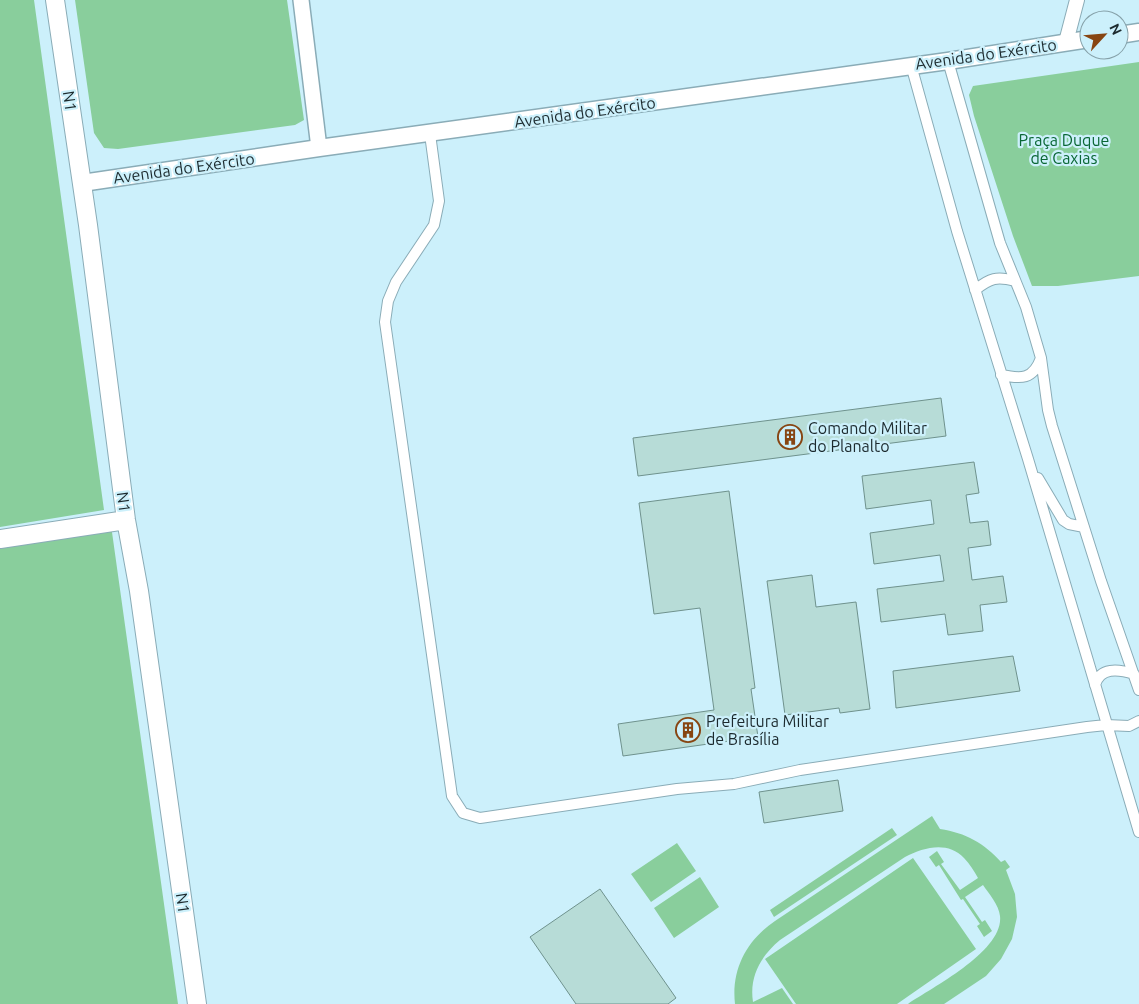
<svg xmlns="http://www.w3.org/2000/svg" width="1139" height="1004" viewBox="0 0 1139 1004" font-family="Ubuntu,sans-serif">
  <rect width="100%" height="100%" fill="#ccf0fb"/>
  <path fill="#89ce9c" d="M0,0H34L104,510L0,527Z
    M75,0H287L304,120L295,125L118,149L104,148L94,133Z
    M1139,62V276L1058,286H1032L1013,236L974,116L969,95L973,86Z
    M111,525L178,1004H0V543Z
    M932,816L940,829C966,833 984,843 1001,862L1005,860L1010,867L1006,870L1015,894L1017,917L1012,939L1001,959L986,976L944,1004H908C933,987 1004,951 1000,916C999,905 989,894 983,885L965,897L982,922L985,920L992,931L984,937L977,926L980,924L963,899L961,900L939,865L936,867L929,857L937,851L944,862L941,864L960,890L978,878C974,871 970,864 964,858C948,841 924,847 905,857L780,940C761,956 749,976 753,1002L782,988L793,1004H735C731,969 747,940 775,921Z
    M892,828L897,835L774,917L770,910Z
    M677,843L696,871L651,902L631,874Z
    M913,858L976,949L897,1004H796L765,959Z
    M700,877L719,907L674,938L654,908Z"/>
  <path fill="#b7dcd7" stroke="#6f928d" d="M941,398L946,436L638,476L633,438Z
    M974,462L979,493L966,495L970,523L988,521L991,545L968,548L972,580L1003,576L1007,602L980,605L983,631L948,635L945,614L881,622L877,589L944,581L940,555L874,564L870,533L934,524L931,500L866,509L862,476Z
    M729,491L755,688L751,689L758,737L623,756L618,724L714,710L700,608L654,614L639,503Z
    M812,575L816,607L856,602L870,709L840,713L839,708L785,715L767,581Z
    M1013,656L1020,691L896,708L893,671Z
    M838,780L843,811L764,823L759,792Z
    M600,889L676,998L668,1004H576L530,937Z"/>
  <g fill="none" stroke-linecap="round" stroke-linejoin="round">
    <defs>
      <path id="minor" d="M948,61L1000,243L1026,307L1041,358L1048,410L1052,426L1101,581L1139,690
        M911,65L957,231L1028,459L1139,832
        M430,134L439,201L434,225L396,282L388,301L385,322L452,796L463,813L480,818L677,789L734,784L800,770L1087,727L1106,725L1129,726L1139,721
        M975,290C990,278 997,276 1015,281
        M1001,375C1021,379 1033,380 1041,358
        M1038,478L1063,520L1069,524L1084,527
        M1095,685C1100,667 1118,669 1134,674"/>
      <path id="tertiary" d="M1066,42L1077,0"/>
      <path id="secondary" d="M301,0L319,148"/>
      <path id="primary" d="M1119,35L1139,32
        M82,183L319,148L948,61L1089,39"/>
      <path id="trunk" d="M55,0L88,225L126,520L139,591L197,1004
        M0,539L126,520"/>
    </defs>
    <use href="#minor" stroke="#8aacb7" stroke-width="12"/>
    <use href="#tertiary" stroke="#8aacb7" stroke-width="16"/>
    <use href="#secondary" stroke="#8aacb7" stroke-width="18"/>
    <use href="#primary" stroke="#8aacb7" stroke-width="19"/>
    <use href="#trunk" stroke="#8aacb7" stroke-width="20"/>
    <use href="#minor" stroke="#fff" stroke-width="10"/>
    <use href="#tertiary" stroke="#fff" stroke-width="14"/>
    <use href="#secondary" stroke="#fff" stroke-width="15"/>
    <use href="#primary" stroke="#fff" stroke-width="16"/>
    <use href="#trunk" stroke="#fff" stroke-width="18"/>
  </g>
  <defs>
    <symbol id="building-ring" viewBox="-11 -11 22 22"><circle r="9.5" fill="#ccf0fb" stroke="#874512" stroke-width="1.5"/><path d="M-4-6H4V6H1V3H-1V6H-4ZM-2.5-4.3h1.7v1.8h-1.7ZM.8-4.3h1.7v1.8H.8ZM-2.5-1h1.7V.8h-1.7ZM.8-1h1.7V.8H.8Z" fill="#874512"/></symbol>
  </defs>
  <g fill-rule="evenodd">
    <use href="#building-ring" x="776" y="423" width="28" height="28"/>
    <use href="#building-ring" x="674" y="716" width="28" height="28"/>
  </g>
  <g text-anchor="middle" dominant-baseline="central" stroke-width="4.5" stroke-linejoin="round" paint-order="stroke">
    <g font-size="16" fill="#1c2a2e" stroke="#ccf0fb">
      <text transform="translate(986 54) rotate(-8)">Avenida do Exército</text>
      <text transform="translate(70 101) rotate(82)">N1</text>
      <text transform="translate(585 112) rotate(-8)">Avenida do Exército</text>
      <text transform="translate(184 168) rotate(-8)">Avenida do Exército</text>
      <text transform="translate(124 502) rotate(83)">N1</text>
      <text transform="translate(183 903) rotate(82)">N1</text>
    </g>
    <g font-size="16" fill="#0a6735" stroke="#ccf0fb">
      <text x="1064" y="140">Praça Duque<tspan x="1064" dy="18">de Caxias</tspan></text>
    </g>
    <g font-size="16" fill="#1c2a2e" stroke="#ccf0fb" text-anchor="start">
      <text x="808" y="428">Comando Militar<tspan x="808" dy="18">do Planalto</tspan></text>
      <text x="706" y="721">Prefeitura Militar<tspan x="706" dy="18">de Brasília</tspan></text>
    </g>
  </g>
  <g transform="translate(1104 35) rotate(64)"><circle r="24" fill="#ccf0fb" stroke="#86a1a9"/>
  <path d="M0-4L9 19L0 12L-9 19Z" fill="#874512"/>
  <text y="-8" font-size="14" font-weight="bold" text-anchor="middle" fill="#1c2a2e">N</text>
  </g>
</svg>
